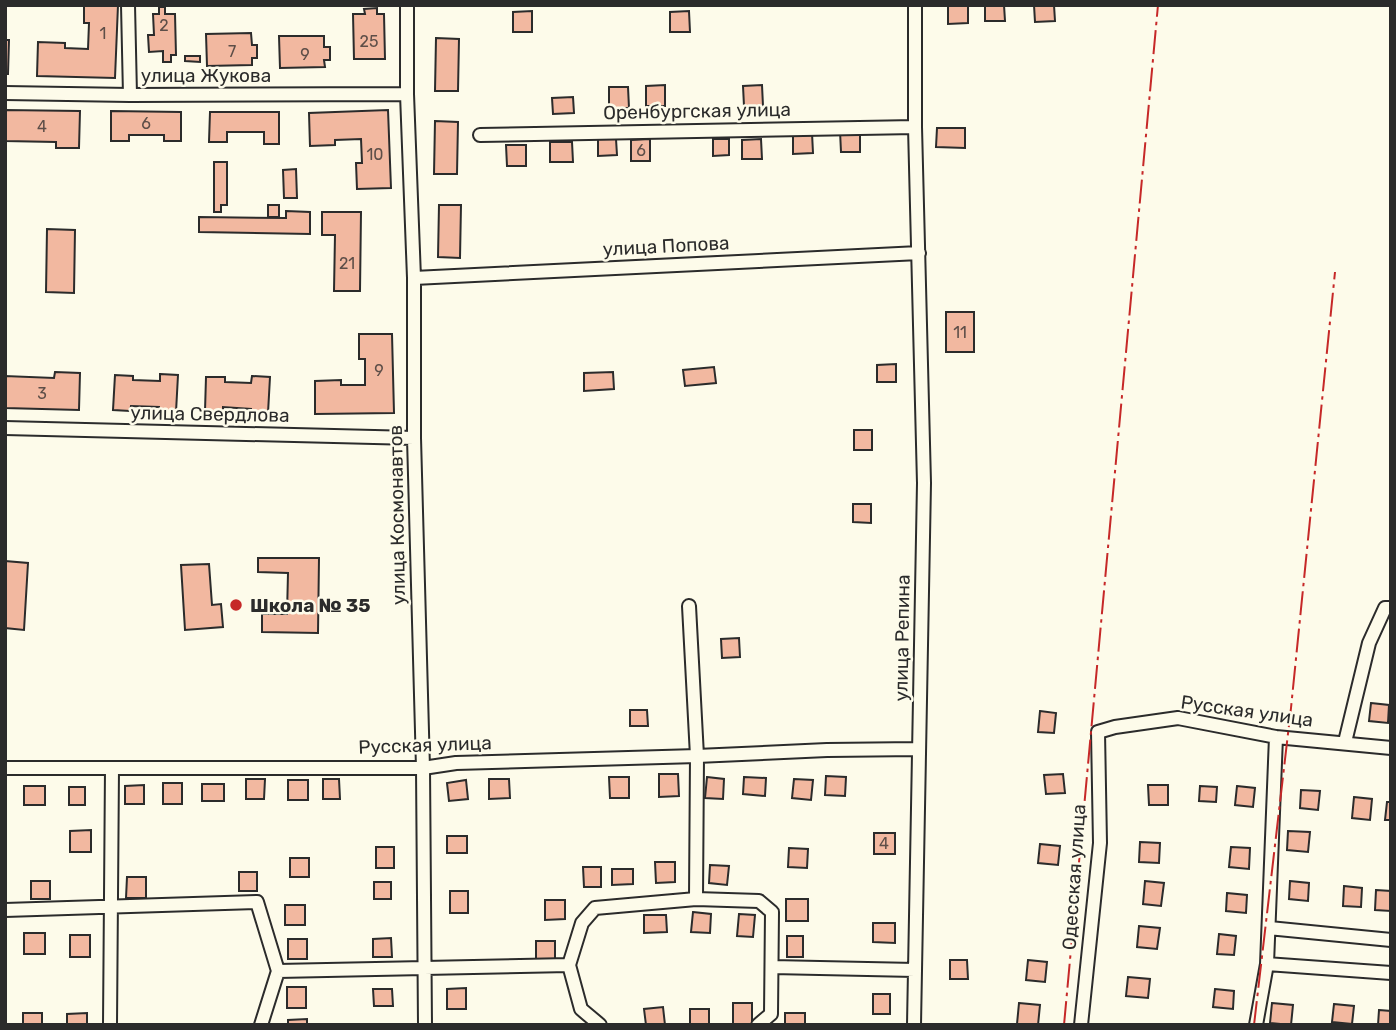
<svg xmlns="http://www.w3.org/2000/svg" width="1396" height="1030" viewBox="0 0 1396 1030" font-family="Rubik,sans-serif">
  <rect width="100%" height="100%" fill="#fdfbea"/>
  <path fill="#f2b8a0" stroke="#2b2b2b" stroke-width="2" d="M84,5H118L115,78L37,76L38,42L65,43V48L88,49L89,23H84Z
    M968,5V23L948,24V6Z
    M985,5H1004L1005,21H985Z
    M1034,5H1054L1055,21L1035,22Z
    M159,7H165V14H175L176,55H171V62H163V51L149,52L148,35H154L153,14H159Z
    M377,8V14H384L385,59H354L353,14H365L364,9Z
    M532,11V32H513V12Z
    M689,11L690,32H670V12Z
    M251,33L252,45H257V58H252V65L207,66L206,34Z
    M279,36H324V47H330V60H324L325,67L280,68Z
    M436,38L459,39L458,91H435Z
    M5,40H9L8,74H5Z
    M185,56H200V62L185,61Z
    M665,85V106H646V86Z
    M762,85L763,106H744L743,86Z
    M609,87H628L629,108H609Z
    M573,97L574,113L553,114L552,98Z
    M5,110L80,111L79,148H56V142L5,141Z
    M388,110L391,188L357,189L356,163H362L361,139L335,140V145L310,146L309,113Z
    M111,111L181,112V141H164V135H129V141H111Z
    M210,112H279V144H264V132H227V142H209Z
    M435,121L458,122L457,174H434Z
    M937,128H965V148L936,147Z
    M840,131H860V152H841Z
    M793,133H812L813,153L793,154Z
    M598,139H616L617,155L598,156Z
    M650,139V161H631V140Z
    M713,139H729V155L713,156Z
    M761,139L762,159H742V140Z
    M550,142H572L573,162H550Z
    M506,145H526V166H507Z
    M214,162H227V205H221V212H214Z
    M296,169L297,198H284L283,170Z
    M268,205H279V217H268Z
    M439,205H461L460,258L438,257Z
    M286,211L310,212V234L199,232V217L286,218Z
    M322,212H361L360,291H334L335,235H322Z
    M47,229L75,230L74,293L46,292Z
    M946,312H974V352H946Z
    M359,334H392L394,413L315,414V381L341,380V385H365V359H359Z
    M896,364V382H877V365Z
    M714,367L716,383L685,386L683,370Z
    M55,372L80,373L79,410L5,408V376L54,378Z
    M613,372L614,389L584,391V373Z
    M160,374L178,375L176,412L159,411V407L131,406L130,411L113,410L115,375L133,376V380L160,381Z
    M252,376L270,377L268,413L251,412V409L223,407V412L205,411L206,377H225V382L251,383Z
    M854,430H872V450H854Z
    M853,504H871V523L853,522Z
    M258,558H319L318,633L262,632V614H287L288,573L258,572Z
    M5,561L28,563L24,630L5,628Z
    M209,564L212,605L221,604L223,627L185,630L181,565Z
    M739,638L740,657L722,658L721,639Z
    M1371,703L1389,705L1388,723L1369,721Z
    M630,710H647L648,726H630Z
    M1040,711L1056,713L1054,733L1038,732Z
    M659,774H678L679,796L659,797Z
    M1063,774L1065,793L1046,794L1044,775Z
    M826,776L846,777L845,796L825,795Z
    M609,777H629V798H610Z
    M707,777L724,779L723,799L705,798Z
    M744,777L766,778L765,796L743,794Z
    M246,779H265L264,799H246Z
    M323,779H339L340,799H323Z
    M489,779H509L510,798L489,799Z
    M794,779L813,780L811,800L792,798Z
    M288,780H308V800H288Z
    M466,780L468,799L449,801L447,783Z
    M163,783H182V804H163Z
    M202,784H224V801H202Z
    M144,785V804H125V786Z
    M1148,785H1168V805H1149Z
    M24,786H45V805H24Z
    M1200,786L1217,787L1216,802L1199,801Z
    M1237,786L1255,788L1253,807L1235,805Z
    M69,787H85V805H69Z
    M1301,790L1320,791L1318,810L1300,808Z
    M1354,797L1372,799L1370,820L1352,818Z
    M1387,802H1391V820H1385Z
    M91,830V852H70V831Z
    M1288,831L1310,832L1308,852L1287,850Z
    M874,833H895V854H874Z
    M447,836H467V853H447Z
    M1140,842L1160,843L1159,863L1139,862Z
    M1040,844L1060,846L1058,865L1038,863Z
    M376,847H394V868H376Z
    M1231,847L1250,848L1249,869L1229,867Z
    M789,848L808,849L807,868L788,867Z
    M290,858H309V877H290Z
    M655,862H675V882L656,883Z
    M710,865L729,866L727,885L709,883Z
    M583,867H601V887H584Z
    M612,869H633V884L612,885Z
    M239,872H257V891H239Z
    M127,877H146V898H126Z
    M31,881H50V899H31Z
    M1145,881L1164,883L1161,906L1143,904Z
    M1290,881L1309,883L1308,901L1289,899Z
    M374,882H391V899H374Z
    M1344,886L1362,888L1361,907L1343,906Z
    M1376,890L1391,891V911L1375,910Z
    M450,891H468V913H450Z
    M1227,893L1247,895L1246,913L1226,911Z
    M786,899H808V921H786Z
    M545,900H565V919L545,920Z
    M285,905H305V925H285Z
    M693,912L711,914L710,933L691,932Z
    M739,914L755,915L753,937L737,936Z
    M644,915H666L667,932L644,933Z
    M873,923H895V943L873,942Z
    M1139,926L1160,928L1157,949L1137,947Z
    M24,933H45V954H24Z
    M1219,934L1236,936L1234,955L1217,954Z
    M70,935H90V957H70Z
    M787,936H803V957H787Z
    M391,938L392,957H373V939Z
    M288,939H307V959H288Z
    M536,941H555V959H536Z
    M950,960H967L968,979H950Z
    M1028,960L1047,962L1045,982L1026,980Z
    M1128,977L1150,979L1148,998L1126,996Z
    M287,987H306V1008H287Z
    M466,988V1009H447V989Z
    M373,989H392L393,1006H374Z
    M1215,989L1234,991L1233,1009L1213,1007Z
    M873,994H890V1014H873Z
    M733,1003H752V1025H733Z
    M1019,1003L1040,1005L1038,1025L1017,1024Z
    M1272,1003L1293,1005L1291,1025L1270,1023Z
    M1334,1004L1354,1006L1352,1024L1332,1022Z
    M663,1007L665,1025H646L644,1009Z
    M690,1009H709V1025H690Z
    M1379,1010L1391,1011V1025H1378Z
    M23,1013H42V1025H23Z
    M87,1013V1025H67V1014Z
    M785,1013H805V1025H785Z
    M307,1019V1025H288V1020Z"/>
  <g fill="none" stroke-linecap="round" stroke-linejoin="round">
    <defs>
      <path id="street" d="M128,5L130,95
        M407,5V94L414,278V438L423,768L425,1025
        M5,93L130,95L407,94
        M480,135L915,127
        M414,278L919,253
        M5,428L414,438
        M1345,742L1369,643L1385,608H1391
        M5,768H423L456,763L697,756L689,606
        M5,910L257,902L278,971L569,965L581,1009L600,1025
        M1269,928L1391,940
        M1267,964L1391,973
        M569,965L582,923L595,908L696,899
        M772,967L915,970
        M110,1025L112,768
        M261,1025L278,971
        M758,1025L771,1014L772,912L759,901L696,899L697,756L827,750L918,749
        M914,1025L924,483L915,127V5
        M1081,1025L1100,843L1098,732L1115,727L1178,718L1276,737L1391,748
        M1256,1025L1267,964L1276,737"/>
    </defs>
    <use href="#street" stroke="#2b2b2b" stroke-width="16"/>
    <use href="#street" stroke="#fdfbea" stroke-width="12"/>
    <path stroke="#c62828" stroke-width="2" stroke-dasharray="24 5 3.5 5" stroke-linecap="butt" d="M1064,1025L1158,5
      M1254,1025L1291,708L1335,272"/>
  </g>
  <circle fill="#c62828" stroke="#fdfbea" stroke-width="2.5" cx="236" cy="605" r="7"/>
  <g text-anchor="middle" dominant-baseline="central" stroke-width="5" stroke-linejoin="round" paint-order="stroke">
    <g font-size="16" fill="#5d4e48">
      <text x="164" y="25">2</text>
      <text x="103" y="33">1</text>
      <text x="369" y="41">25</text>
      <text x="232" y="51">7</text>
      <text x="305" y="54">9</text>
      <text x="146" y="123">6</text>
      <text x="42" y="126">4</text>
      <text x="641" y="150">6</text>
      <text x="375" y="154">10</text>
      <text x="347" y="263">21</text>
      <text x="960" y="332">11</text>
      <text x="379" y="370">9</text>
      <text x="42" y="393">3</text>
      <text x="884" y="843">4</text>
    </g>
    <g font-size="19" fill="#2b2b2b" stroke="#fdfbea">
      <text x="206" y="75">улица Жукова</text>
      <text transform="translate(697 111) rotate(-1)">Оренбургская улица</text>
      <text transform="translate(666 246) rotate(-3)">улица Попова</text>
      <text transform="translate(210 414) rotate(1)">улица Свердлова</text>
      <text transform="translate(397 515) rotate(-91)">улица Космонавтов</text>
      <text transform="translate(902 638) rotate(-89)">улица Репина</text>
      <text transform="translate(1247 711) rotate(8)">Русская улица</text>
      <text transform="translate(425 745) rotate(-2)">Русская улица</text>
      <text transform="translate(1074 877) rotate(-86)">Одесская улица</text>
    </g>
    <g font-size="19" font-weight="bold" fill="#2b2b2b" stroke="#fdfbea" text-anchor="start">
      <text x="250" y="605">Школа № 35</text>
    </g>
  </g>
  <rect width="1396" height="1030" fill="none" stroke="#2b2b2b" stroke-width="14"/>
</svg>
